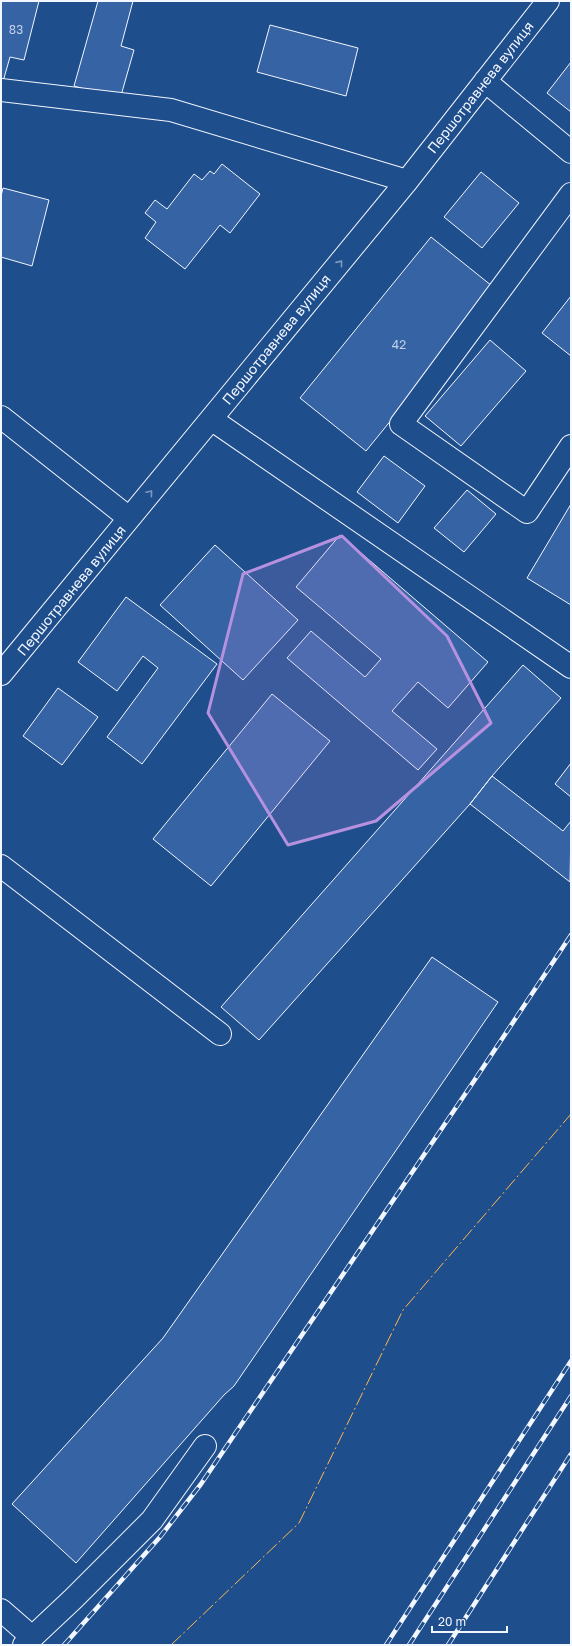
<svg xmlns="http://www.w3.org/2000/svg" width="572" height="1646" viewBox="0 0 572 1646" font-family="'Golos Text',sans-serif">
  <rect width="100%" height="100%" fill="#1f4e8c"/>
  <path fill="#3563a3" stroke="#f2f6ff" d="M1,1H39L24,60L10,57L2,85L1,84Z
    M98,1H133L121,46L134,50L120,99L74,86Z
    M270,25L358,48L346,96L257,72Z
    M571,62V112L547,93Z
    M222,164L260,194L230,233L220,225L185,269L145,238L156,222L145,213L155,200L167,209L194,174L202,180L210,171L214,174Z
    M481,172L519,203L482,248L444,217Z
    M3,188L49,200L32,266L1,257V196Z
    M431,237L497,290L366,451L300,398Z
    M571,296V356L542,333Z
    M490,340L526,371L461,446L425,416Z
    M384,456L425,486L398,523L357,492Z
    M467,490L496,514L464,552L434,528Z
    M571,504V605L527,578Z
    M340,535L488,662L448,708L418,682L392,711L437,749L418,770L287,658L311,631L365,677L381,659L296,587Z
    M215,545L298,620L243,680L160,605Z
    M126,597L217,664L142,764L107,737L158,668L143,656L117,691L78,662Z
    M523,665L561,698L492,776L470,804L259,1040L221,1007Z
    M58,688L98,717L62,765L23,736Z
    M272,694L330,741L211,886L153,839Z
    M571,763V797L555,784Z
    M492,776L563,831L571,821L570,882L470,804Z
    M432,957L498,1002L234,1386L224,1395L76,1563L12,1504L163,1338Z"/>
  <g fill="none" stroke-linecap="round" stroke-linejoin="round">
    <defs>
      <path id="minor" d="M485,81L571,152
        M1,90L171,110L407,181
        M571,194L401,424L527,512L571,446
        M1,417L129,518
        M211,419L571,667
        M1,674L407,181L548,1
        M1,866L220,1034
        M1,1610L32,1637
        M24,1645L73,1599L152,1520L205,1446"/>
    </defs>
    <use href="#minor" stroke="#f2f6ff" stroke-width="24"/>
    <use href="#minor" stroke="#1f4e8c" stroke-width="22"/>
    <defs>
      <path id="rail" d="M64,1645L160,1537L201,1484L476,1078L571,935
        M386,1645L571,1361
        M409,1645L571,1396
        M448,1645L571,1454"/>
    </defs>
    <use href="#rail" stroke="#f2f6ff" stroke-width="4.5"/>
    <use href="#rail" stroke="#1f4e8c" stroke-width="3" stroke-dasharray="9" stroke-linecap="butt"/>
    <path stroke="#ffb74d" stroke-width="1" stroke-dasharray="14 3 2 3" stroke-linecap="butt" d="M171,1645L299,1523L403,1310L571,1114"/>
  </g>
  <defs><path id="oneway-chevron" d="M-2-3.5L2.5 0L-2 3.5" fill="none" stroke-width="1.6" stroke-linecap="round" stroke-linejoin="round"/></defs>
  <g stroke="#7e9ac0">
    <use href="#oneway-chevron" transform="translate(340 263) rotate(-51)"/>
    <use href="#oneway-chevron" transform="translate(150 493) rotate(-50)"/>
  </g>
  <path fill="#b691df" fill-opacity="0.2" stroke="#b691df" stroke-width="3" stroke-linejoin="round" d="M342,536L447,636L491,723L376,821L288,845L208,713L243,574Z"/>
  <g text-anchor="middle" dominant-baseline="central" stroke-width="3" stroke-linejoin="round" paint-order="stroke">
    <g font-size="12" fill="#c3d1e8">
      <text x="16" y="29">83</text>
      <text x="399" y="344">42</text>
    </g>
    <g font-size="14" fill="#f2f6ff" stroke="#1f4e8c">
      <text transform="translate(480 87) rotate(-52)">Першотравнева вулиця</text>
      <text transform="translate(276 339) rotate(-51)">Першотравнева вулиця</text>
      <text transform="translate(71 590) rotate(-51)">Першотравнева вулиця</text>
    </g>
  </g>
  <rect width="572" height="1646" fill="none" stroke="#f2f6ff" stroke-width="4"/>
  <path d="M432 1626v6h75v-6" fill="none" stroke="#f2f6ff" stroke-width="2"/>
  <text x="438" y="1626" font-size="12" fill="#f2f6ff" stroke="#1f4e8c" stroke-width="3" paint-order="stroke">20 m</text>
</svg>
